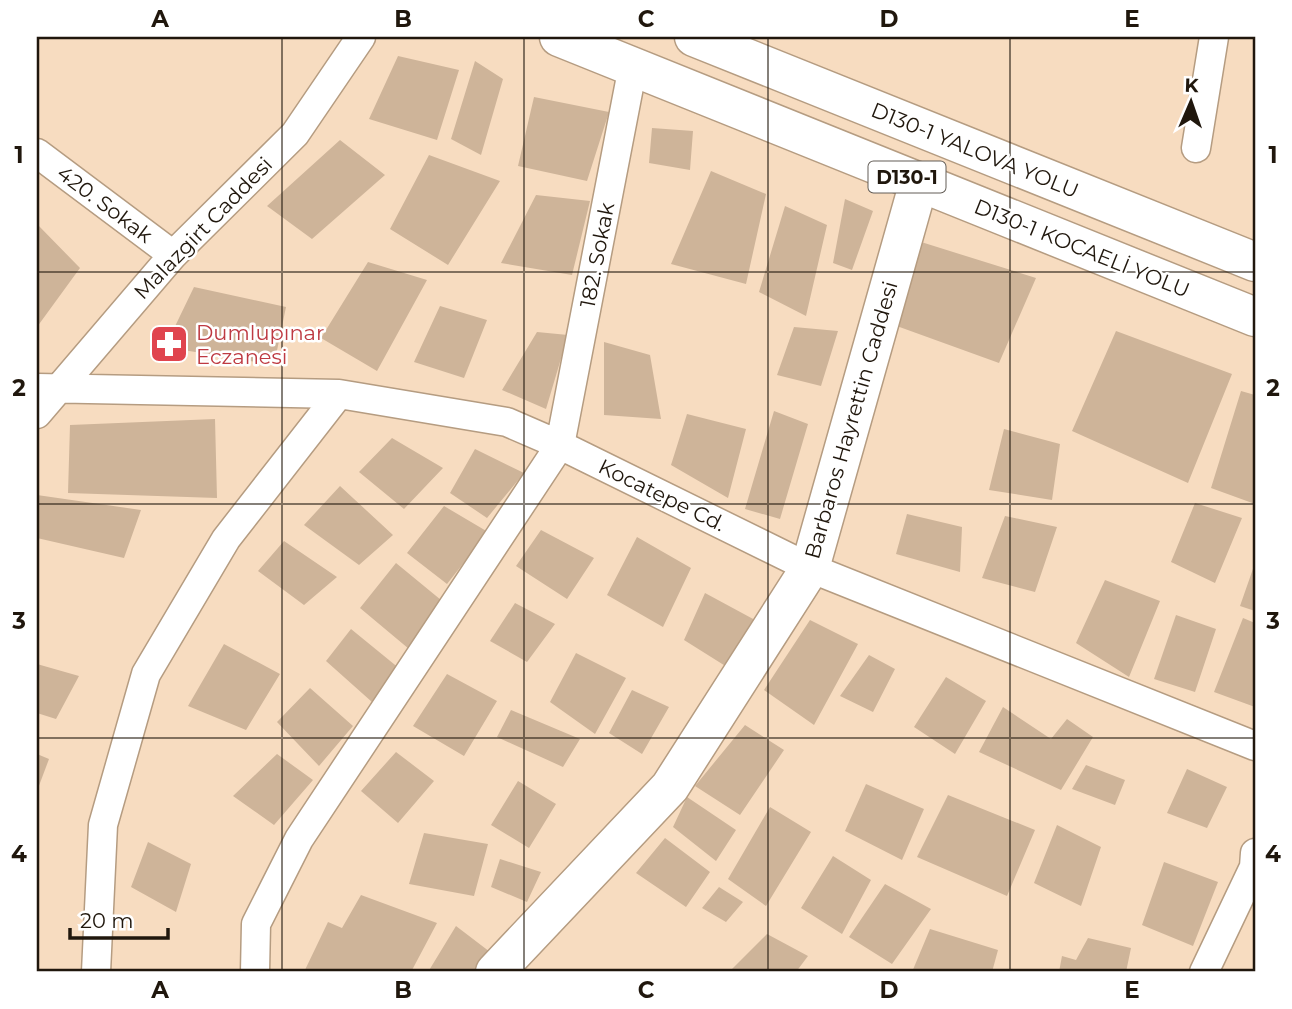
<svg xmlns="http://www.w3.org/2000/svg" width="1292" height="1009" viewBox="0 0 1292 1009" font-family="Montserrat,sans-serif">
  <rect width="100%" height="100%" fill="#f7dcc0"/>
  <path fill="#ceb499" d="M398,56L459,70L437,140L369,119Z
    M475,61L503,79L481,155L451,139Z
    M534,97L609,112L587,181L518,166Z
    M652,128L693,131L690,170L649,163Z
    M340,140L385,175L312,239L267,206Z
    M429,155L500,181L448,265L390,229Z
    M711,171L766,194L746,284L671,264Z
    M536,195L590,201L572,275L501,263Z
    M845,199L873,211L852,270L833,263Z
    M785,206L827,225L806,316L759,292Z
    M37,224L80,268L37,327Z
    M918,241L1036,278L999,363L894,325Z
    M368,262L427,280L377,371L321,338Z
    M194,287L286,307L274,365L165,347Z
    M440,306L487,320L464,378L414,362Z
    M794,327L838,331L821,386L777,375Z
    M1116,331L1232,374L1188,483L1072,431Z
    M537,332L568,335L546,409L502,390Z
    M604,342L650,355L661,419L604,415Z
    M1241,391L1255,395V504L1211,488Z
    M774,411L808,424L780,519L745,509Z
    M687,414L746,429L728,498L671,465Z
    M215,419L217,498L68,493L70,425Z
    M1004,429L1060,444L1052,500L989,490Z
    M392,438L443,468L404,509L359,472Z
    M475,449L524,473L487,518L450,493Z
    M340,486L393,535L359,565L304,525Z
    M37,495L141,510L124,558L37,538Z
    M1195,503L1242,518L1215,583L1171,562Z
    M444,506L488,532L447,584L407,553Z
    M907,514L962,527L960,572L896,554Z
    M1005,516L1057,527L1035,592L982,578Z
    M541,530L594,558L567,599L516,566Z
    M637,537L691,568L663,627L607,595Z
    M284,541L337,577L304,605L258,571Z
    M396,563L441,600L409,649L360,608Z
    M1255,563V611L1240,606Z
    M1105,580L1160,601L1129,677L1076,643Z
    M705,593L755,620L727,667L684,640Z
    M515,603L555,624L527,662L490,641Z
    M1176,615L1216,629L1195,692L1154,679Z
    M1243,618L1255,623V707L1214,692Z
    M810,620L858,644L814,725L764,690Z
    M351,629L400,669L372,702L326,661Z
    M224,644L280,674L246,730L188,706Z
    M576,653L626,678L595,734L550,702Z
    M869,655L895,669L873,712L840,696Z
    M37,664L79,676L56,719L37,713Z
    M447,674L497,701L464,756L413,726Z
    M946,677L986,701L955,754L914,727Z
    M310,688L353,726L319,766L277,722Z
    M632,690L669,707L642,754L609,733Z
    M1003,707L1051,739L1067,719L1093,737L1061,790L979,752Z
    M511,710L580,739L563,767L497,737Z
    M745,725L784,750L740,815L695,786Z
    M396,752L434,781L398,823L361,791Z
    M37,754L49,759L37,791Z
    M277,754L313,780L274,825L233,796Z
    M1086,765L1125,780L1115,805L1072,789Z
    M1187,769L1227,787L1207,828L1167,813Z
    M518,781L556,804L529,848L491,825Z
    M866,784L924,809L902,860L845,831Z
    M948,795L1035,830L1007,896L917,857Z
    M687,797L736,830L716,861L673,827Z
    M770,807L811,832L766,906L728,879Z
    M1057,825L1101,847L1081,906L1034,883Z
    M424,833L488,844L474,896L409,884Z
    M665,838L710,872L686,907L636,873Z
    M148,842L191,864L176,912L131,887Z
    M833,856L871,880L842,934L801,908Z
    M500,859L541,872L527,902L491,887Z
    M1164,862L1218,882L1193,946L1142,925Z
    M885,884L931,909L892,964L849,937Z
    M719,887L743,902L726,922L702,908Z
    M361,895L437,923L411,972H304L328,922L342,928Z
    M456,926L494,955L482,972H428Z
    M930,929L998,950L992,972H912Z
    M767,934L808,956L796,972H735L731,970Z
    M1088,938L1131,948L1126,972H1059L1062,956L1076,960Z"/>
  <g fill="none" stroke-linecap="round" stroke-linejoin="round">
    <defs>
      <path id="street" d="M1196,148L1214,37
        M37,153L173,255
        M37,388L339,394L507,422L560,445L810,568L1255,746
        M37,414L173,255L295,134L361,37
        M96,972L103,825L146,674L226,539L339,394
        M255,972L256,924L299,839L560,445L633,66
        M1204,972L1254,867L1255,853"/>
      <path id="secondary" d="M495,972L670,787L810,568L919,182"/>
      <path id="highway" d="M559,37L1255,317
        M694,37L1255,262"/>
    </defs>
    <use href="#street" stroke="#b59c81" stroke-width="31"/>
    <use href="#secondary" stroke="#b59c81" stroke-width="41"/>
    <use href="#highway" stroke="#b59c81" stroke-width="41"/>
    <use href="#street" stroke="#fff" stroke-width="28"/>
    <use href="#secondary" stroke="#fff" stroke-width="38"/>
    <use href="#highway" stroke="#fff" stroke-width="38"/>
  </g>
  <path fill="none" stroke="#20170d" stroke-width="2" stroke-opacity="0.55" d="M282,37V972M524,37V972M768,37V972M1010,37V972M37,272H1255M37,504H1255M37,738H1255"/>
  <defs>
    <symbol id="pharmacy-square" viewBox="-11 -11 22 22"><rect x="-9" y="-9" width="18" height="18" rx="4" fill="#e0444e" stroke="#fff"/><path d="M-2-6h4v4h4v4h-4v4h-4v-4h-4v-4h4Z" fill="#fff"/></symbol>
  </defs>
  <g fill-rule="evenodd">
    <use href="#pharmacy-square" x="147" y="322" width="44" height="44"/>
  </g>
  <g text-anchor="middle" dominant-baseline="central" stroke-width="5" stroke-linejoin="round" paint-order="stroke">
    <rect fill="#fff" stroke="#635d56" stroke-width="2" x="868.5" y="161.5" width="77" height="31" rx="5"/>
    <g font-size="19" font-weight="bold" fill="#20170d">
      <text x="907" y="177">D130-1</text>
    </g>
    <g font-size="21" fill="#20170d" stroke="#fff">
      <text transform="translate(975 150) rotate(22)">D130-1 YALOVA YOLU</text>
      <text transform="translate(105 204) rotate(37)">420. Sokak</text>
      <text transform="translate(203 228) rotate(-46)">Malazgirt Caddesi</text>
      <text transform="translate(1082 248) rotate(22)">D130-1 KOCAELİ YOLU</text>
      <text transform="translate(597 255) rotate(-79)">182. Sokak</text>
      <text transform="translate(851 420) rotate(-74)">Barbaros Hayrettin Caddesi</text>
      <text transform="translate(662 495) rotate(26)">Kocatepe Cd.</text>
    </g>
    <g font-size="21" fill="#be3a42" stroke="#fff" text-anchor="start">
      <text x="196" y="332">Dumlupınar<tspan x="196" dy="24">Eczanesi</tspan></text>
    </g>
  </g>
  <rect width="1292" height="1009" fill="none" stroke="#ffffff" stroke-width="77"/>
  <g transform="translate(1191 102) rotate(2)" stroke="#ffffff" stroke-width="5" paint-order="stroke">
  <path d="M0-5L12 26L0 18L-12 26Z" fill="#20170d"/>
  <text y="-10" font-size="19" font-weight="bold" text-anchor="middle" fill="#20170d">K</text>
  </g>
  <path d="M70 928v10h98v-10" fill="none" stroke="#20170d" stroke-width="3.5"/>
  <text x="80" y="928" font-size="21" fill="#20170d" stroke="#ffffff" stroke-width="5" paint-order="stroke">20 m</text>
  <rect x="38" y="38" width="1216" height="932" fill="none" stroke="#20170d" stroke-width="2.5"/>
  <g font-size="23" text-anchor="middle" font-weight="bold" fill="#20170d">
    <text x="160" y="27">A</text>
    <text x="403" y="27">B</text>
    <text x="646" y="27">C</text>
    <text x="889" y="27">D</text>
    <text x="1132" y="27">E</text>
    <text x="19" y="163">1</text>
    <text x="1273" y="163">1</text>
    <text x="19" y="396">2</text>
    <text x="1273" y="396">2</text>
    <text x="19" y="629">3</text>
    <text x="1273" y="629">3</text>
    <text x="19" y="862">4</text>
    <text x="1273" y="862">4</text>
    <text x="160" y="998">A</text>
    <text x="403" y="998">B</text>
    <text x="646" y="998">C</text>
    <text x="889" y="998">D</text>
    <text x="1132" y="998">E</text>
  </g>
</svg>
